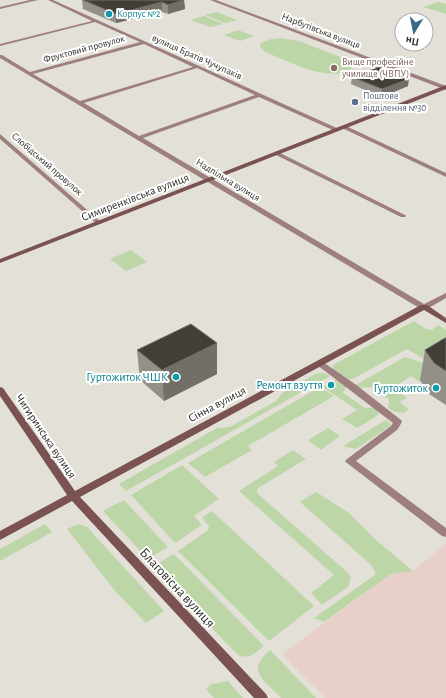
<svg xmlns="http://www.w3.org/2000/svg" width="446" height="698" viewBox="0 0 446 698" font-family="'Alegreya Sans',sans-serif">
  <rect width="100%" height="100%" fill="#e3e0d7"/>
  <path fill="#e9cfca" d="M446,544V698H325L282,654L391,574L413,571Z"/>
  <path fill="#bdd6a7" d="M439,2L446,4V14L423,7Z
    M217,12L237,20L225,23L205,15Z
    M204,16L224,24L210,27L190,20Z
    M238,30L254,36L240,41L224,35Z
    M280,38L299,41L346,59L352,63V68C332,85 286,60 265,52L260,47L261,43L271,39Z
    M131,250L147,262L126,271L110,259Z
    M414,321L426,329L432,330L438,325L446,330V359L426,360L407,349L353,379H348L333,369V365Z
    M405,357L440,368L422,383L411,376L393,388L407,398L399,402L409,409L404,413L395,412L388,408L389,399L372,387L360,388L356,385Z
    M317,373H324L330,376L126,491L119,484L217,428L230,427L276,401L282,393Z
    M338,379L347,385L343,393L365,408L376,407L379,412L377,416L357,428L342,419L357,410L323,387Z
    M320,387L334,396L248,446L252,450L205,477L188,463Z
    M386,420L392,425L356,449L343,446Z
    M328,428L340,436L321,450L308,440Z
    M293,450L306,459L258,488L257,493L347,572L351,578L348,587L322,605L311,593L334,575L239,491L278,466L274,462Z
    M182,465L219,499L194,516L202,525L175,543L131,495Z
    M316,492L349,513L377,541L413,571L391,574L324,622L314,618L375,575V571L370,564L300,502Z
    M124,500L168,547L151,557L145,556L103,511Z
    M212,511L314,606L269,641L178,551L208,530L209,526L203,519V517Z
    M45,524L52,532L0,561V549Z
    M78,524L87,527L164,611L146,623L115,591L67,529Z
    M174,554L264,646C255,653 249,660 238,655L158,572L160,562Z
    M270,650L316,698H281C264,679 245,672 270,650Z
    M228,681L243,698H214L206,689L211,684Z"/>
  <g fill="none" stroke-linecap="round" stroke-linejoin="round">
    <path fill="#9d7f7f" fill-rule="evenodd" d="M30,0H38L0,9V7Z
      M48,0H53L339,129V131H335L259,97L143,138L424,304L446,293V298L427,309H421L0,58V55H2L30,72L140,42L95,22L0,46V44L92,21ZM144,44L193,67L80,101L33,74ZM197,68L255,95L139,136L84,103Z
      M210,0H216L446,86V90Z
      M342,126H346L446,173V177L342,128Z
      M0,134L101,222V224H97L0,139Z
      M278,152L405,215L406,216L405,217H401L276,155L275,154Z
      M320,360L355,384L401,420L402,422L397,430L356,461L446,528V537L442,536L347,463L345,461L347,459L391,426L393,423L317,365L316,363L317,361Z"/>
    <path fill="#7b5252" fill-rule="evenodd" d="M446,85V89L0,263V259Z
      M421,305H427L446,318V323L424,310L80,497L266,694L268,698H254L72,501L0,540V531L67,495L0,396V387L3,388L75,491Z"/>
  </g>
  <path fill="#929088" d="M82,0H184L185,9L168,14L162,12L116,23L83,9Z
    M352,77L408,86L382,97L351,84Z
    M446,338V405L429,394L420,380L425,350Z
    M217,343V374L164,401L140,380L137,350Z"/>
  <path fill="#726f68" d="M184,0L185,9L168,14V5Z
    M162,2V12L116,23V14Z
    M409,79L408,86L382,97V89Z
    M217,343V374L164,401L162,370Z"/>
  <path fill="#413f38" stroke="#726f68" d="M83,0H184L168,5L162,2L116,14Z
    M379,67L409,79L382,89L352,77Z
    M191,324L217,343L162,370L137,350Z
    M445,338H446V371L434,363L425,350Z"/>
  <g fill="#0f9aa8" stroke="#fff" stroke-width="1.5">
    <circle cx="109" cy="14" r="4"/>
    <circle cx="176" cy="377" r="4"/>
    <circle cx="331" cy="385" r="4"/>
    <circle cx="436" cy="388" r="4"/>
  </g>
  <circle fill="#8d6e63" stroke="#fff" stroke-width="1.5" cx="334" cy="68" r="4"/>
  <circle fill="#5c6f8a" stroke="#fff" stroke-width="1.5" cx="355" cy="102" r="4"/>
  <g text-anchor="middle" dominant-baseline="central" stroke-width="4" stroke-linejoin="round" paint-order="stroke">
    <g font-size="10" fill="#0d838f" stroke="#fff" text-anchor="start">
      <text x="117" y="14">Корпус №2</text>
    </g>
    <g font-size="10" fill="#302f2c" stroke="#fff">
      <text transform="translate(321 31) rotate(21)">Нарбутівська вулиця</text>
      <text transform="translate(84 49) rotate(-15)">Фруктовий провулок</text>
      <text transform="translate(197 57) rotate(24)">вулиця Братів Чучупаків</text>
      <text transform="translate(47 164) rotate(41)">Слобідський провулок</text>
      <text transform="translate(228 180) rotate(31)">Надпільна вулиця</text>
    </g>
    <g font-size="10" fill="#785e54" stroke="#fff" text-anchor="start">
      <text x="342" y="62">Вище професійне<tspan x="342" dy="12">училище (ЧВПУ)</tspan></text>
    </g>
    <g font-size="10" fill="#4e5e75" stroke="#fff" text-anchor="start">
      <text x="363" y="96">Поштове<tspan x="363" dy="12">відділення №30</tspan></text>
    </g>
    <g font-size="12" fill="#302f2c" stroke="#fff">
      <text transform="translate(135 197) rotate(-21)">Симиренківська вулиця</text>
      <text transform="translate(217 404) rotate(-28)">Сінна вулиця</text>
      <text transform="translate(46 436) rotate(56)">Чигиринська вулиця</text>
    </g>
    <g font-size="12" fill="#0d838f" stroke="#fff" text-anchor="end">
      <text x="168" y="377">Гуртожиток ЧШК</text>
      <text x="323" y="385">Ремонт взуття</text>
      <text x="428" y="388">Гуртожиток</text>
    </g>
    <g font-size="14" fill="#302f2c" stroke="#fff">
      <text transform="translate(177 588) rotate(47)">Благовісна вулиця</text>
    </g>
  </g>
  <g transform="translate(414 32) rotate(190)"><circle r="19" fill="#ffffff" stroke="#acacab"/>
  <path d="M0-3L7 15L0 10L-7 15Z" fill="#356985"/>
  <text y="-6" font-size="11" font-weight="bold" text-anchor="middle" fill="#302f2c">Пн</text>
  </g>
</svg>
